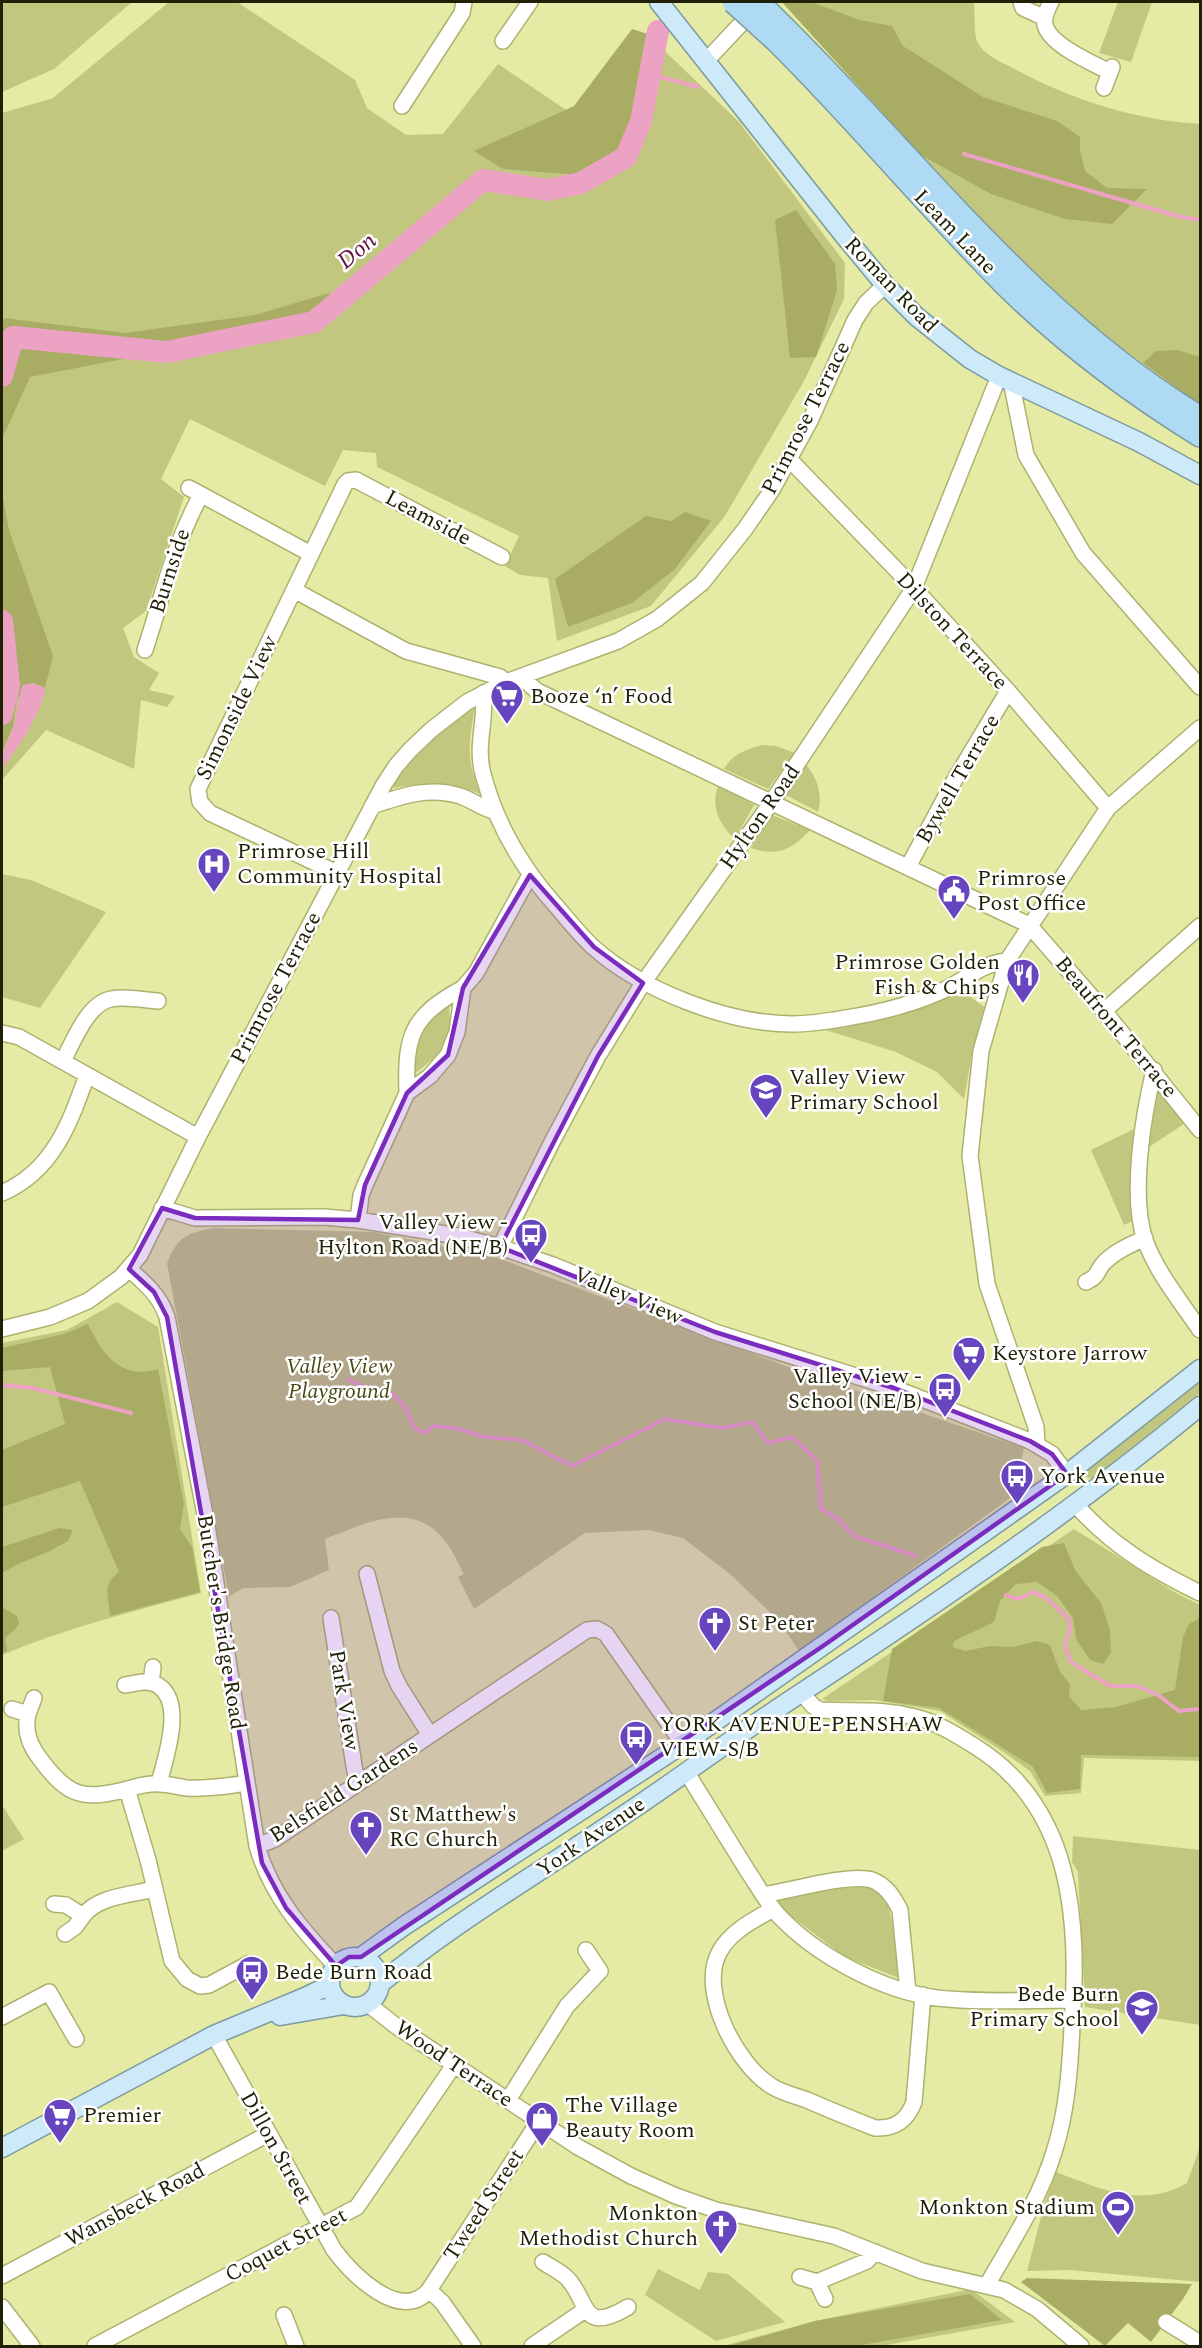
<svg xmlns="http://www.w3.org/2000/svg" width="1202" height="2348" viewBox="0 0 1202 2348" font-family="Spectral,serif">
  <rect width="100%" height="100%" fill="#e5eaa5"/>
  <path fill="#c2c780" d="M2,2H132L54,69L2,92Z
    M169,2H237L355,80L367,108L406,135L443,134L498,64L572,114L650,37L739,122L845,263L844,299L804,381L725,516L651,606L557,641L548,578L520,575L505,566L519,536L377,467L376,453L343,450L325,486L190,419L161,479L184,497L146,611L123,628L134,657L159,673L149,690L175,696L167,707L141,700L134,769L46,730L2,780V113L53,98Z
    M782,2H974C975,12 974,28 976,38C980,53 999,61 1011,67C1069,99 1134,120 1200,124V405L1093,327L1043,285L869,98Z
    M1118,2H1152L1131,62L1099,53Z
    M475,706C469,743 465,759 481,794C451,783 424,783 393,788C408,752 444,728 475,706Z
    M761,745L776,746L795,753L768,789L724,769C732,754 746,750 761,745Z
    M805,763C817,778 823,793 818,812L786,795Z
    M719,785L754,805L735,839C720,826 709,805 719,785Z
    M772,815L810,830C792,850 776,857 751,848Z
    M2,874L31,880L106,912L40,1008L2,997Z
    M961,990L987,1009L972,1054L964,1099L937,1072L896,1052L819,1028L924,1005Z
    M449,1005C452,1043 444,1052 414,1074C414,1040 423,1025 449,1005Z
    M1158,1089L1184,1124L1149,1147Z
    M1134,1129L1130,1173L1133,1221L1124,1225L1091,1150Z
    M212,1228L373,1232L495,1257L794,1369L1024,1448L1013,1496L799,1651L779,1621L730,1574L683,1538L649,1530L585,1533L474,1609L458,1577L464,1574C457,1561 450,1545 439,1534C406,1501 361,1525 325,1539L329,1570L290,1587L243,1588L229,1597L167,1263C179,1236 184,1235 212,1228Z
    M117,1302L158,1327L201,1593C134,1611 66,1628 2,1655V1343L67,1330Z
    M1200,1378V1393L1093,1479L1086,1477L1087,1469Z
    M1074,1529L1176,1593L1200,1605V1761L1084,1758L1081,1793L1045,1796L1030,1771L1002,1751L940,1711L875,1700L829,1701L822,1699Z
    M2,1805L24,1839L2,1851Z
    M1073,1836L1200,1850V2025L1085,2007L1078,1872L1072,1862Z
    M856,1884C894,1890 890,1916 896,1946C898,1956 900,1965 903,1975L899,1978L845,1957L779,1907L777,1901Z
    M1200,2133V2282L1069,2270L1027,2271L1045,2202L1056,2172C1101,2189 1142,2209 1187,2183L1199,2149Z
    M658,2269L700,2290L708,2272L728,2274L785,2322L716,2341L645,2295Z
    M971,2289L1015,2322L881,2346H723L815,2321Z"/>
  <path fill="#a9ad64" d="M782,2H811L860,20L892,26L903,46L983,97L1057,121L1080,137V150L1085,171L1107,188L1147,189L1112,224L1065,219L991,194L921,155Z
    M632,29L660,38L635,99L625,148L605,177L503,169L474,151L574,106Z
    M796,210L835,264L837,290L816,357L790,358L775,220Z
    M329,293L336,303L314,322L30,377L2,439V323L4,318L125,333L255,315Z
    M1177,350L1200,357V405L1143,363L1156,351Z
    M2,492L9,530L53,656L45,688L33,683L17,699L13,726L2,752Z
    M685,512L711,521L675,569L632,603L568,627L555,579L646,516L671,521Z
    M88,1324C103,1355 121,1380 158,1369L184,1504L180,1529L192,1547L200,1592L110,1616C109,1596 101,1585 119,1572L80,1481L2,1507V1450L65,1424L50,1367L2,1371V1348L64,1334Z
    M59,1528L73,1530L68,1541L48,1552L18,1564L2,1573V1547Z
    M1064,1543L1075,1570L1101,1603L1110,1630L1111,1653L1103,1664L1090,1660L1076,1639L1073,1618L1057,1596L1037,1582L1016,1584L1000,1601L994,1622L954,1641L953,1647L965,1651L990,1646L1013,1647L1037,1641L1050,1645L1060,1672L1070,1684L1069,1696L1081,1710L1116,1707L1175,1690L1183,1637L1189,1624L1200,1618V1757L1081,1755L1080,1789L1047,1793L1033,1767L939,1708L883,1701L892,1649L1042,1547Z
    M2,1607L17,1616L19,1623L16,1628L5,1638L7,1651L2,1653Z
    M1027,2278L1192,2284L1183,2299L1151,2342L1128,2323L1105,2346L1021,2282Z
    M970,2294L1002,2320L856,2346H729L815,2321Z"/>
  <path fill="#eca2c3" d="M33,683L45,688C42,714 17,748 2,769C1,750 7,744 13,728C18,714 17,699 23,685Z"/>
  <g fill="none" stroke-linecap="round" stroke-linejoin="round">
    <path stroke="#eca2c3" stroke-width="4" d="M649,74L698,87
      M964,154L1177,216L1200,220
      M349,1379C364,1390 373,1386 388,1392C400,1396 410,1414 412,1425L420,1432L428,1431L433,1426L455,1428L485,1437L522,1440L572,1466L665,1419L722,1428L752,1422L768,1443L792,1437L817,1460L821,1509L838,1519L854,1536L916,1556
      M2,1385L33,1388L131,1413
      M1006,1595L1018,1599L1034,1592L1046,1598L1069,1619L1070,1629L1065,1645L1071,1662L1110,1686H1137L1158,1695L1179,1711L1200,1709"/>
    <path stroke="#eca2c3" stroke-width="22" d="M2,376L13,337L167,352L314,322L483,180L548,190L581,183L626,157L641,121L658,31
      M2,621L9,686L2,714"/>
    <defs>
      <path id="minor" d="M1021,2L1023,8L1045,18
        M1051,2C1048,8 1043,17 1045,25C1050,45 1092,63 1110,72
        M503,41L530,2
        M706,61L755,9
        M1104,88L1112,67
        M402,106L462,13L464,2
        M1011,381L1026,455L1083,553L1200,687
        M790,460L914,588L1008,691L1108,808
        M189,488L311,554
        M294,590L406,651L500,677L506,682
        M145,650C163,595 173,546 201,495
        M521,677L537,691L1029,925L1104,1011L1200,1130
        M483,693C487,720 475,744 483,774C496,824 522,868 557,907C568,920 580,935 593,947C641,990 728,1024 792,1024C811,1024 829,1021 846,1018C878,1013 913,1004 942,991C964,981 982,963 1007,961
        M372,806C401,796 430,786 460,796C473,800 482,809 495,811
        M908,867L954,781L1008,691
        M337,873L210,813L200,802L198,789L345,484L348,481L356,480L502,557
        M1104,1011L1200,926
        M2,1033L19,1037L198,1137
        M63,1061C73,1042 88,1003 111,999C125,996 143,1000 158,1001
        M1154,1070C1143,1116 1130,1195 1145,1240C1157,1273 1181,1302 1200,1330
        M407,1093C405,1036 411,1016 463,988
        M2,1193C53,1171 70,1123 87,1075
        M162,1208L195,1218L324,1217L358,1220L458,1236L500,1247L553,1265L715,1332L894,1388L1030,1441L1052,1454L1067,1474
        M358,1220L361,1195L365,1185L407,1093L430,1076L448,1055L457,1032L463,988L476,973L530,875
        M500,1247L553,1140L598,1056L643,983L771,803L914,588L999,376
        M129,1269C146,1284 160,1296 167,1317L207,1525L257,1846C271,1895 302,1930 336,1966
        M1086,1282C1098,1276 1095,1275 1102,1265C1113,1252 1130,1245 1145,1238
        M2,1329L50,1317L88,1301L121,1277L140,1255L198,1137L383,786L396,766L410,750L431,730L467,702L506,682L618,641L657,619L702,583L745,529L772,490L810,421L855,320L866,303L885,285
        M1037,1444L1036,1427L987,1284L970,1156L981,1051L1007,961L1108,808L1200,728
        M1075,1504C1112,1546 1151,1569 1200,1593
        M367,1574L392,1671L399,1686L430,1735
        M331,1618L355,1772L361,1781
        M151,1683L153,1667
        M125,1685C134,1684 145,1680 153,1683C188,1696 165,1759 159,1783
        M801,1692L813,1706L820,1710C854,1712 880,1708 915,1717C936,1722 957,1735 976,1747C1074,1809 1079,1921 1072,2027C1070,2069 1067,2112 1054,2152C1039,2201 1012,2241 987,2285
        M12,1709L28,1714L34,1698
        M28,1714C24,1732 30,1746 41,1760C69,1798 84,1800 128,1789C138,1786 149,1783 160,1784C169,1784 178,1787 187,1788C208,1789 227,1786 247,1783
        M687,1773C707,1805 727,1838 747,1870C758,1886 767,1904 781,1918C819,1957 883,1991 937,1998C982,2003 1029,2000 1074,2000
        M127,1789L148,1860L172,1961L187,1979L200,1986L209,1985L248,1964
        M257,1846L275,1839L587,1630L597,1629L606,1634L683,1744
        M763,1895C789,1891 850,1873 872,1880C886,1885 894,1898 900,1910L908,1992
        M54,1904L66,1905L83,1916L75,1927L65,1934
        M773,1909C754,1920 731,1931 720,1951C697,1990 737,2066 773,2087C783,2093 796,2096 807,2100C830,2110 852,2119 875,2128C895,2129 907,2121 914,2102L923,1995
        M83,1916C98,1896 131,1895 154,1889
        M368,2004L396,2026L578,2147L631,2176L676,2196L716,2210L834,2236L922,2271L1004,2290L1037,2309L1081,2346
        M2,2017L49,1992L76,2039
        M214,2035L334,2250C352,2274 401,2324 429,2290L539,2121
        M508,2100L567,2006L600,1971L586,1950
        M543,2262C551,2267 561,2272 567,2278C589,2300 580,2336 628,2307
        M2,2276L268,2134
        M800,2277L817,2282L867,2261L875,2252
        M817,2282L825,2299
        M429,2290L442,2302L473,2346
        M2,2307L32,2346
        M284,2315L296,2346
        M1166,2322L1200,2343
        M95,2346L357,2207L454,2065
        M532,2346L585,2310"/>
      <path id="major" d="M659,2L846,238L885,285L917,317L970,359L999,376L1139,442L1200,475
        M330 1982a25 25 0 1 1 50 0a25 25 0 1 1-50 0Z
        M361,1957L404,1926L683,1744L1067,1474L1200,1369
        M381,1983C456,1921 541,1872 621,1817C683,1776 742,1731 804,1691C939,1602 1075,1510 1200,1406
        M280,2016L344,2005
        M2,2148L214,2035L305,1997L330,1985"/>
      <path id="highway" d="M785,28C921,163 1033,315 1200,417
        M775,40C855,119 926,206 1006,286C1064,343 1132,394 1200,436"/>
    </defs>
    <use href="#minor" stroke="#aeb26f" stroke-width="18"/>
    <use href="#major" stroke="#7c9aa0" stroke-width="21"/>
    <use href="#highway" stroke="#7c9aa0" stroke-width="24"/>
    <use href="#minor" stroke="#fff" stroke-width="15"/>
    <use href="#major" stroke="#cee9f8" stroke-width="18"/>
    <use href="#highway" stroke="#aedbf3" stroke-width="21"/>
    <defs>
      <path id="highway-bridge" d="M733,2L775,40
        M759,2L785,28"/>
    </defs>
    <use href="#highway-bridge" stroke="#7c9aa0" stroke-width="24" stroke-linecap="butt"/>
    <use href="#highway-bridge" stroke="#aedbf3" stroke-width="21"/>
  </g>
  <path fill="#7b2cbf" fill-opacity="0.2" stroke="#7b2cbf" stroke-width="4.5" stroke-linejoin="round" d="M530,875L594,947L643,983L598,1056L500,1247L715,1332L894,1388L1030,1441L1052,1454L1067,1474L823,1646L361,1957H349L336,1966L286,1908L262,1863L167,1317L154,1292L129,1269L162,1208L195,1218L358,1220L365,1185L407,1093L448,1055L463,988Z"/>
  <defs>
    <symbol id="supermarket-pin" viewBox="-11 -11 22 30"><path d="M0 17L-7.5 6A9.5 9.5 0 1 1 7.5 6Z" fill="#6745be" stroke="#fff"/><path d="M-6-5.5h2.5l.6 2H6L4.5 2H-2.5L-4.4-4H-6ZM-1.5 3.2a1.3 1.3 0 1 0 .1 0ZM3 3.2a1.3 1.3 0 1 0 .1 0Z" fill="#fff"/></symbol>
    <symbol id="hospital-pin" viewBox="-11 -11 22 30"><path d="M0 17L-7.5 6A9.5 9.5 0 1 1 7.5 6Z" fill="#6745be" stroke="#fff"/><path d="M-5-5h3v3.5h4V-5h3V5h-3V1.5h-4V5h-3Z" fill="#fff"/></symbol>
    <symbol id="civic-pin" viewBox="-11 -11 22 30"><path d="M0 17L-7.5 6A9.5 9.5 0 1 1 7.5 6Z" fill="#6745be" stroke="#fff"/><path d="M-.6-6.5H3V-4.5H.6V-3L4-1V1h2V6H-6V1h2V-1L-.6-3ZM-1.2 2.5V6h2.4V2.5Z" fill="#fff"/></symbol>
    <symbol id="restaurant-pin" viewBox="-11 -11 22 30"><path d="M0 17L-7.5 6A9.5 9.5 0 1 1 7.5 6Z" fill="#6745be" stroke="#fff"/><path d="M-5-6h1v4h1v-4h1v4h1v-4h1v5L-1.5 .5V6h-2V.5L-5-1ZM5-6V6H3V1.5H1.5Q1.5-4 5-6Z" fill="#fff"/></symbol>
    <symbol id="school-pin" viewBox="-11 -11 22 30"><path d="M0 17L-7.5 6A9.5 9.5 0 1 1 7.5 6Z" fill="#6745be" stroke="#fff"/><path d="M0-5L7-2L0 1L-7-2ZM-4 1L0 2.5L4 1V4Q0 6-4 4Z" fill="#fff"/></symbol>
    <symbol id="bus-pin" viewBox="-11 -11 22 30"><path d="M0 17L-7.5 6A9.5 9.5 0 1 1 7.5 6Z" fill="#6745be" stroke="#fff"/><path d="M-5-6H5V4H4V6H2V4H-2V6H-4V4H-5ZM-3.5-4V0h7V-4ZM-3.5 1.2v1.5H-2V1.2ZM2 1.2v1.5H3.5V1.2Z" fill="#fff"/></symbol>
    <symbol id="church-pin" viewBox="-11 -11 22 30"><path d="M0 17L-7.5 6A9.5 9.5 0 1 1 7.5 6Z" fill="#6745be" stroke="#fff"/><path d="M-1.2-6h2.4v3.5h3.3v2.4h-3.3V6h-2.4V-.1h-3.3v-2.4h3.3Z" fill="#fff"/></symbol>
    <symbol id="shop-pin" viewBox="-11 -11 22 30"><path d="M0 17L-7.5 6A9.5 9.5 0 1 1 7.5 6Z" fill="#6745be" stroke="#fff"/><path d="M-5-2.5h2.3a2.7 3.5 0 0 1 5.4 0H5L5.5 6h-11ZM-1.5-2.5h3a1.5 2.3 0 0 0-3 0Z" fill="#fff"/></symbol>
    <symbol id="stadium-pin" viewBox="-11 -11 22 30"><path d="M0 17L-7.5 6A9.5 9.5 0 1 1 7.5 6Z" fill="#6745be" stroke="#fff"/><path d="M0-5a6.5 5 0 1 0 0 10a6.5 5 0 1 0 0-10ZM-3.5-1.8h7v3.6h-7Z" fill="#fff"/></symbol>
  </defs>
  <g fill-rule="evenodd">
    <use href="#supermarket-pin" x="488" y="677" width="38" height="52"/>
    <use href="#hospital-pin" x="195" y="845" width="38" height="52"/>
    <use href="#civic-pin" x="935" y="872" width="38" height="52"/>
    <use href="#restaurant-pin" x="1004" y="956" width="38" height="52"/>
    <use href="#school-pin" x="747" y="1071" width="38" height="52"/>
    <use href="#bus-pin" x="512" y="1216" width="38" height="52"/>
    <use href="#supermarket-pin" x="950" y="1334" width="38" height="52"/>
    <use href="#bus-pin" x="926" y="1370" width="38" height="52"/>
    <use href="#bus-pin" x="998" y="1457" width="38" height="52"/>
    <use href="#church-pin" x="696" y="1604" width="38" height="52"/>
    <use href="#bus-pin" x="617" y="1718" width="38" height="52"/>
    <use href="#church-pin" x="347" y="1808" width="38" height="52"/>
    <use href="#bus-pin" x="233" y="1953" width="38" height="52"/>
    <use href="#school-pin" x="1123" y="1988" width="38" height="52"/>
    <use href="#supermarket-pin" x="41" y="2096" width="38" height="52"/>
    <use href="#shop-pin" x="523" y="2099" width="38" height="52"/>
    <use href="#stadium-pin" x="1099" y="2188" width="38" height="52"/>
    <use href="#church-pin" x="702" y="2207" width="38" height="52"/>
  </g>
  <g text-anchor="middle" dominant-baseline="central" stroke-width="5" stroke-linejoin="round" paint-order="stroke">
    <g font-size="22" fill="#1f2005" stroke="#fff">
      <text transform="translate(955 232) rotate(46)">Leam Lane</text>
      <text transform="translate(891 285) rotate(46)">Roman Road</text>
      <text transform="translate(806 418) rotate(-63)">Primrose Terrace</text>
      <text transform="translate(428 518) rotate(28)">Leamside</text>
      <text transform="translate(170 571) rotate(-72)">Burnside</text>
      <text transform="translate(952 631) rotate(47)">Dilston Terrace</text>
      <text transform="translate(237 708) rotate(-64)">Simonside View</text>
      <text transform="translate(958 779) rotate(-60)">Bywell Terrace</text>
      <text transform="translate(760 817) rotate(-55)">Hylton Road</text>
      <text transform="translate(276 988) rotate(-62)">Primrose Terrace</text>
      <text transform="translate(1116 1027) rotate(50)">Beaufront Terrace</text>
      <text transform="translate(628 1296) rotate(23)">Valley View</text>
      <text transform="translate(221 1622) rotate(81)">Butcher's Bridge Road</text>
      <text transform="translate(344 1700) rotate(81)">Park View</text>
      <text transform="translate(344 1791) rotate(-33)">Belsfield Gardens</text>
      <text transform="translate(591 1837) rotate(-34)">York Avenue</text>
      <text transform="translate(454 2064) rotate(34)">Wood Terrace</text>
      <text transform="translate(276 2148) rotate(61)">Dillon Street</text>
      <text transform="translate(135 2205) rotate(-28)">Wansbeck Road</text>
      <text transform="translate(484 2205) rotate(-57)">Tweed Street</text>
      <text transform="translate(286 2245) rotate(-28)">Coquet Street</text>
    </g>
    <g font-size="22" fill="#1f2005" stroke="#fff" text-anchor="start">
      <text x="530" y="696">Booze ‘n’ Food</text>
      <text x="237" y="851">Primrose Hill<tspan x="237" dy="25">Community Hospital</tspan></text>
      <text x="977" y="878">Primrose<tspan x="977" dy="25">Post Office</tspan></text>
      <text x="1000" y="962" text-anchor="end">Primrose Golden<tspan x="1000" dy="25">Fish &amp; Chips</tspan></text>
      <text x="789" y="1077">Valley View<tspan x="789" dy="25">Primary School</tspan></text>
      <text x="508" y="1222" text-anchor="end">Valley View -<tspan x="508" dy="25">Hylton Road (NE/B)</tspan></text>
      <text x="992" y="1353">Keystore Jarrow</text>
      <text x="922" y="1376" text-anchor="end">Valley View -<tspan x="922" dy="25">School (NE/B)</tspan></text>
      <text x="1040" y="1476">York Avenue</text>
      <text x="738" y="1623">St Peter</text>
      <text x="659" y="1724">YORK AVENUE-PENSHAW<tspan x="659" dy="25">VIEW-S/B</tspan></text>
      <text x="389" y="1814">St Matthew's<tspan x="389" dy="25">RC Church</tspan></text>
      <text x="275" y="1972">Bede Burn Road</text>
      <text x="1119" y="1994" text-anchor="end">Bede Burn<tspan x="1119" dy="25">Primary School</tspan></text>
      <text x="565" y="2105">The Village<tspan x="565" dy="25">Beauty Room</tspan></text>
      <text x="83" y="2115">Premier</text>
      <text x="1095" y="2207" text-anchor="end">Monkton Stadium</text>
      <text x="698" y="2213" text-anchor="end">Monkton<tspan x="698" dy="25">Methodist Church</tspan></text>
    </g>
    <g font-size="22" font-style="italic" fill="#494b14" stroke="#fff">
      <text x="339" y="1366">Valley View<tspan x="339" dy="25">Playground</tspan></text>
    </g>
    <g font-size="24" font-style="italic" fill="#640f3f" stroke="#fff">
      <text transform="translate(357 251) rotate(-40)">Don</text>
    </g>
  </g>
  <rect width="1202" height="2348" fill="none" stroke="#1f2005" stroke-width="6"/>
</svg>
